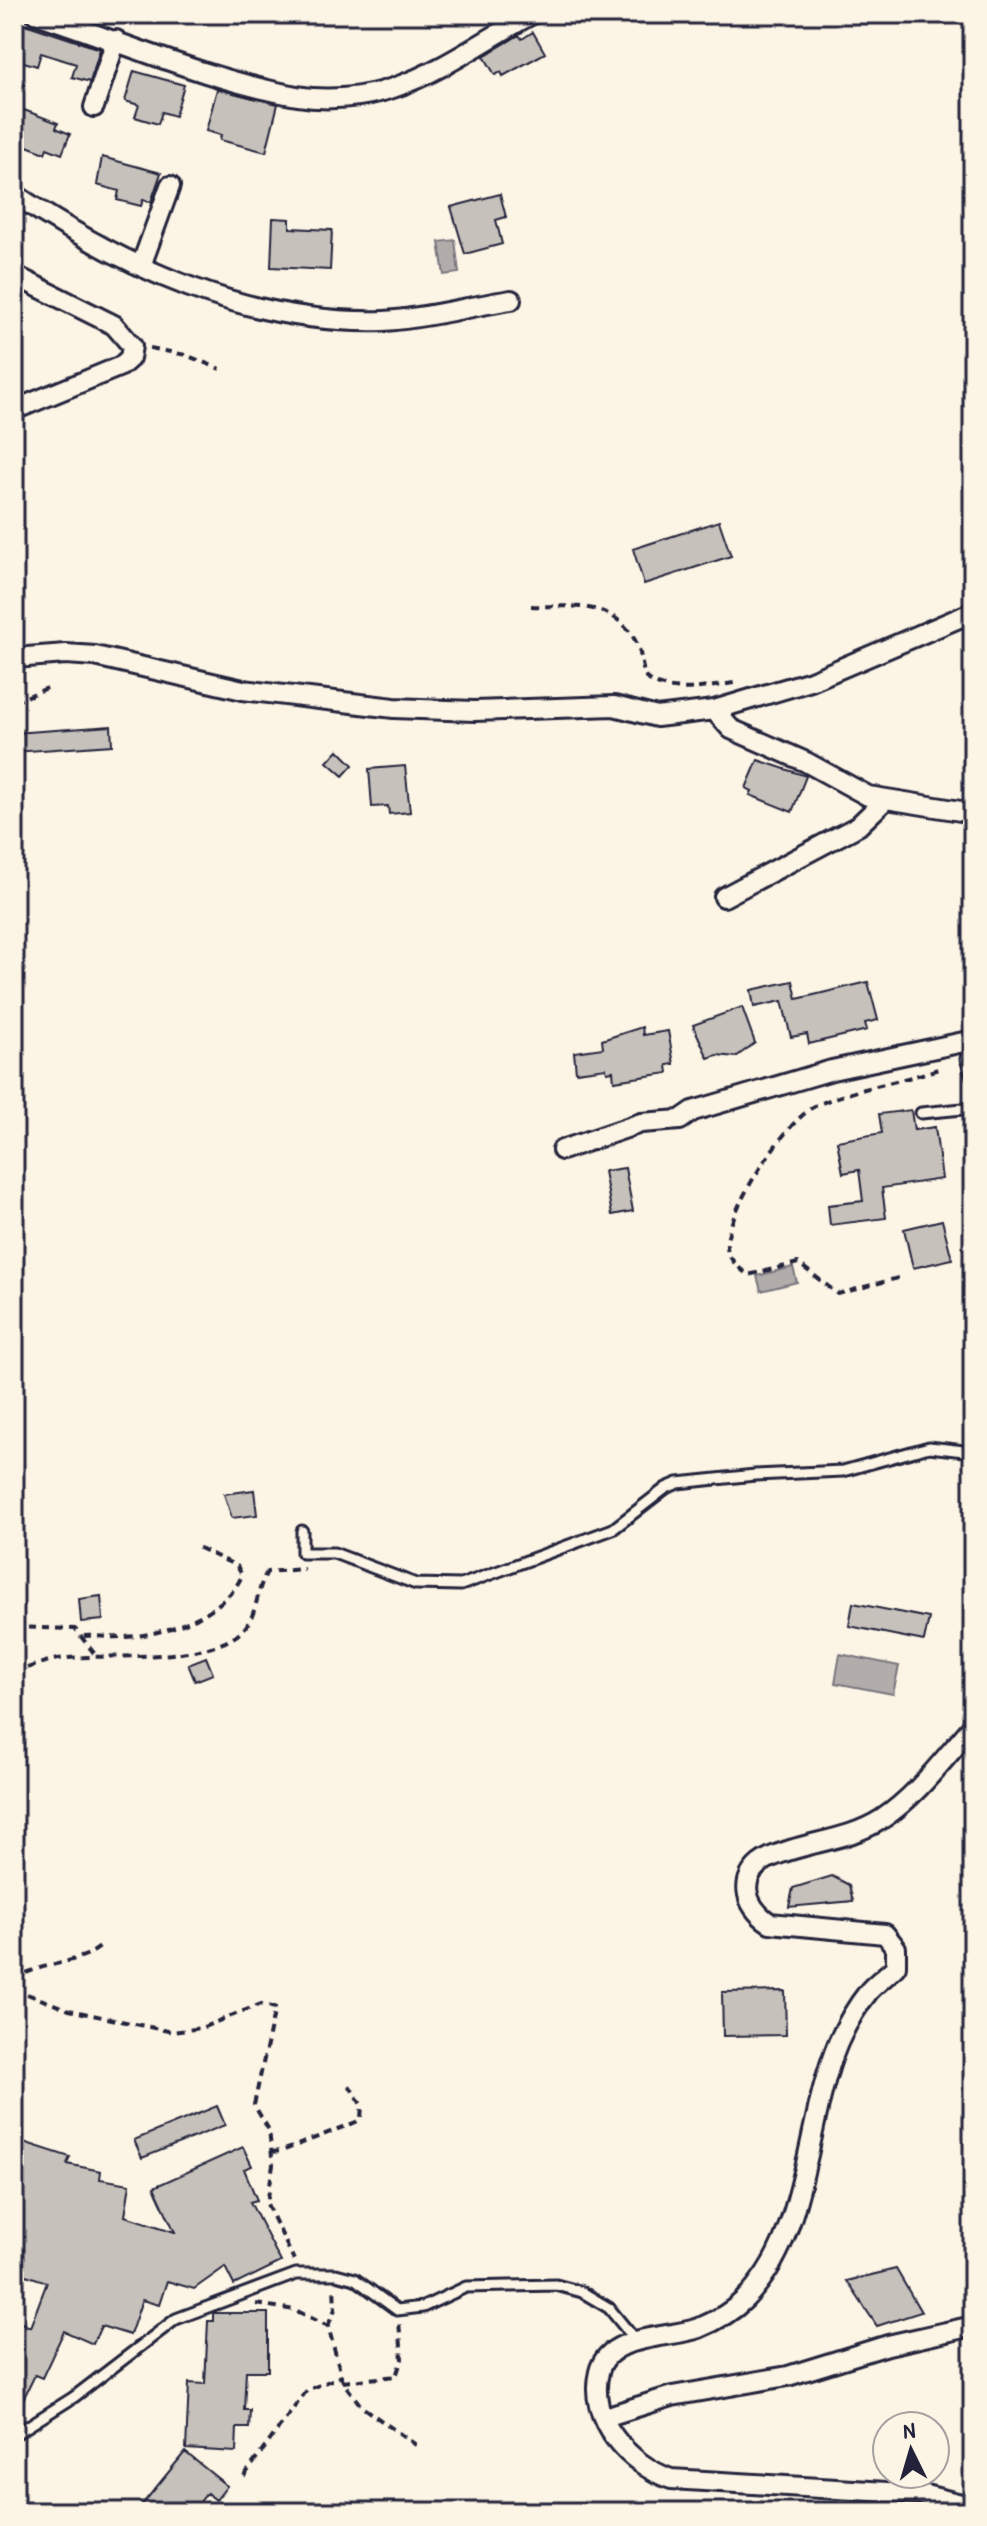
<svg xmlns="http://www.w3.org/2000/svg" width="987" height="2526" viewBox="0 0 987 2526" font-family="'Patrick Hand',sans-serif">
  <rect width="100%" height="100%" fill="#fcf5e5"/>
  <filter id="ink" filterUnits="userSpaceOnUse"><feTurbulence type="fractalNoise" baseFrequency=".0125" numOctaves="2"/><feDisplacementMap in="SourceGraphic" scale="16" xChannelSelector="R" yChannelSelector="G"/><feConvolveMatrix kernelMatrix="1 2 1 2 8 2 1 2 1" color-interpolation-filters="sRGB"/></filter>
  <g filter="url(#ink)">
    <path fill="#b2adab" stroke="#78757e" stroke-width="2" d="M455,240L459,273L444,275L439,242Z
      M793,1267L797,1282L761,1291L757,1276Z
      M840,1654L899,1666L893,1694L835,1683Z"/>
    <path fill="#c6c1bb" stroke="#22223b" stroke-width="2" d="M19,22L100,49L90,82L72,77L76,64L41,53L37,66L14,59V37Z
      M533,32L545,53L503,76L501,72L495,75L484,56L519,35L522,39Z
      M134,71L184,85L175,116L162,112L158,124L135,117L139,105L125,101Z
      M217,89L278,104L266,152L220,140L221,135L206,131Z
      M24,110L58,123L56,128L70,134L62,154L47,148L45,153L14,141V118L20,120Z
      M102,157L161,173L151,202L143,200L141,206L117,200L119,191L97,185Z
      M500,194L506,217L496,220L502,244L465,254L451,207Z
      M273,218L290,219V228L332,230L330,270L271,267Z
      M719,521L731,556L644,584L633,549Z
      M111,726L112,745L14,752V733Z
      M338,750L353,765L343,776L327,762Z
      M758,760L806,776L792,812L750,795L752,791L746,788Z
      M405,766L410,812L389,814L388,806L372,807L369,769Z
      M793,981L797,999L868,982L878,1020L865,1023L867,1030L809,1044L807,1034L791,1037L782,1001L754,1007L751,990Z
      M742,1007L755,1043L736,1057L717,1055L708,1058L693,1025Z
      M642,1027L643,1035L668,1031L674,1064L667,1065L668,1073L614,1081L613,1071L607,1072L606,1068L576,1072L574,1052L603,1048L602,1040Z
      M911,1110L914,1130L935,1127L942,1179L882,1188L886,1218L830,1225L828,1205L863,1201L859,1170L843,1173L837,1141L882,1133L879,1114Z
      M625,1168L633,1211L612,1215L604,1171Z
      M942,1220L952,1259L913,1268L904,1229Z
      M254,1490L257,1515L232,1518L224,1494Z
      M101,1596L103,1620L81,1622L79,1599Z
      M853,1603L929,1618L924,1641L849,1626Z
      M206,1657L213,1674L195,1681L188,1664Z
      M832,1876L849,1885L853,1901L789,1907L793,1888Z
      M785,1991L786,2035L723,2036L722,1992Z
      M217,2106L225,2125L142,2158L134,2140Z
      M14,2139L70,2157L67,2164L101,2171L100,2179L130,2184L125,2216L175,2232L154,2187L243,2147L252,2166L244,2169L257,2200L250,2202L281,2262L234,2285L225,2267L194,2289L167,2281L159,2305L142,2300L130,2335L101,2326L93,2344L64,2331L42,2378L35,2375L14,2418V2319L30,2327L47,2282L14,2271Z
      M896,2269L921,2312L877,2326L847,2281Z
      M213,2313H268V2371H246L244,2410H250L249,2428H237L236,2452L186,2449L189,2383L205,2384L208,2321H213Z
      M185,2452L227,2486L216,2500L207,2493L192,2512H136Z"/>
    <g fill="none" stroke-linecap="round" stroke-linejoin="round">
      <defs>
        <path id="lane" d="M970,1041L966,1059L973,1080
          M921,1113L973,1108
          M302,1531V1553H334L416,1584L461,1585L613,1529L666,1488L678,1483L755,1475L843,1471L929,1447L973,1452
          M14,2435L74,2397L176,2319L296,2274H336L355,2279L397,2310L423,2307L466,2287L556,2285L582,2292L609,2308L636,2341"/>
        <path id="street" d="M36,14C120,41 210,81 297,96C327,101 364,98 393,88C443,71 486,39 532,14
          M94,107L116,40
          M14,194C125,268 247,325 384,321C424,319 471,306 511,300
          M141,266L170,186
          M14,275L114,325L132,346L130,358L121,366L14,410
          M14,658L66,654L95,656L243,690L394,708L474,711L614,706L657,717L714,710L811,681L973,612
          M714,710L731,729L806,762L868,796L973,813
          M724,897L858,826L884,801
          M562,1150L641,1123L680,1120L693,1111L832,1070L973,1040
          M973,1726C945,1757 917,1796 882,1819C848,1841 807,1841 771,1857C736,1873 743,1906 770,1923L885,1934L896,1948V1966C888,1975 877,1982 869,1991C857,2006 846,2025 838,2043C804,2124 810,2233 745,2299C732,2312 716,2321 699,2328C669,2339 608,2333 599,2372C587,2420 630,2465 671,2479L921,2494L973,2507
          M605,2417L672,2396L788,2376L888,2345L973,2326"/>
      </defs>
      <use href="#lane" stroke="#22223b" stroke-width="15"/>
      <use href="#street" stroke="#22223b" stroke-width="24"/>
      <path stroke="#22223b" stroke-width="4" stroke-dasharray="8 6" stroke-linecap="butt" d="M150,348L186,355L220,369
        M531,606C573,608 612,598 636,642C642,653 641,667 646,678C672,696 706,687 734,683
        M14,702L52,686
        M14,720L17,723
        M898,1278L838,1294L798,1263L748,1275C739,1268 728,1259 727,1247C725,1213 786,1119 817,1105C856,1088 901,1082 941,1068
        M14,1627L75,1629L97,1657
        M84,1636C97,1635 108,1638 121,1637C160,1637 227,1614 242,1575L237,1566L197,1547
        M14,1673C31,1667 49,1659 67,1658C111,1654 207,1663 241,1632C259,1615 255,1591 267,1572L304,1569
        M14,1980C37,1962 80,1965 101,1946
        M14,1989L69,2010L173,2032L201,2028L261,2004L275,2008L254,2105L269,2130L273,2165L267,2204L294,2260
        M271,2152L282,2151L356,2122L361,2118L362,2106L349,2085
        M256,2304L295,2310L328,2326L343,2382L362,2407L416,2445
        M328,2326L335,2309L334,2286
        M343,2382L396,2376L402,2359L399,2321
        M244,2476L307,2390L342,2376"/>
      <use href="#lane" stroke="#fcf5e5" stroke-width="9"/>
      <use href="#street" stroke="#fcf5e5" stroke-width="18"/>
    </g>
  </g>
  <rect width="987" height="2526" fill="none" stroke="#fcf5e5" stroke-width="48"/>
  <rect x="24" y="24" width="939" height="2478" fill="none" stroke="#22223b" stroke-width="3" filter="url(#ink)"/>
  <g transform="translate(911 2450) rotate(355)"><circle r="38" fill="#fcf5e5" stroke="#a5a1a1" stroke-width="2"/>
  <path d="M0-6L14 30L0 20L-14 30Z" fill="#22223b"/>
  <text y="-12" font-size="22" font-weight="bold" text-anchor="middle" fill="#22223b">N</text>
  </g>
</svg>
